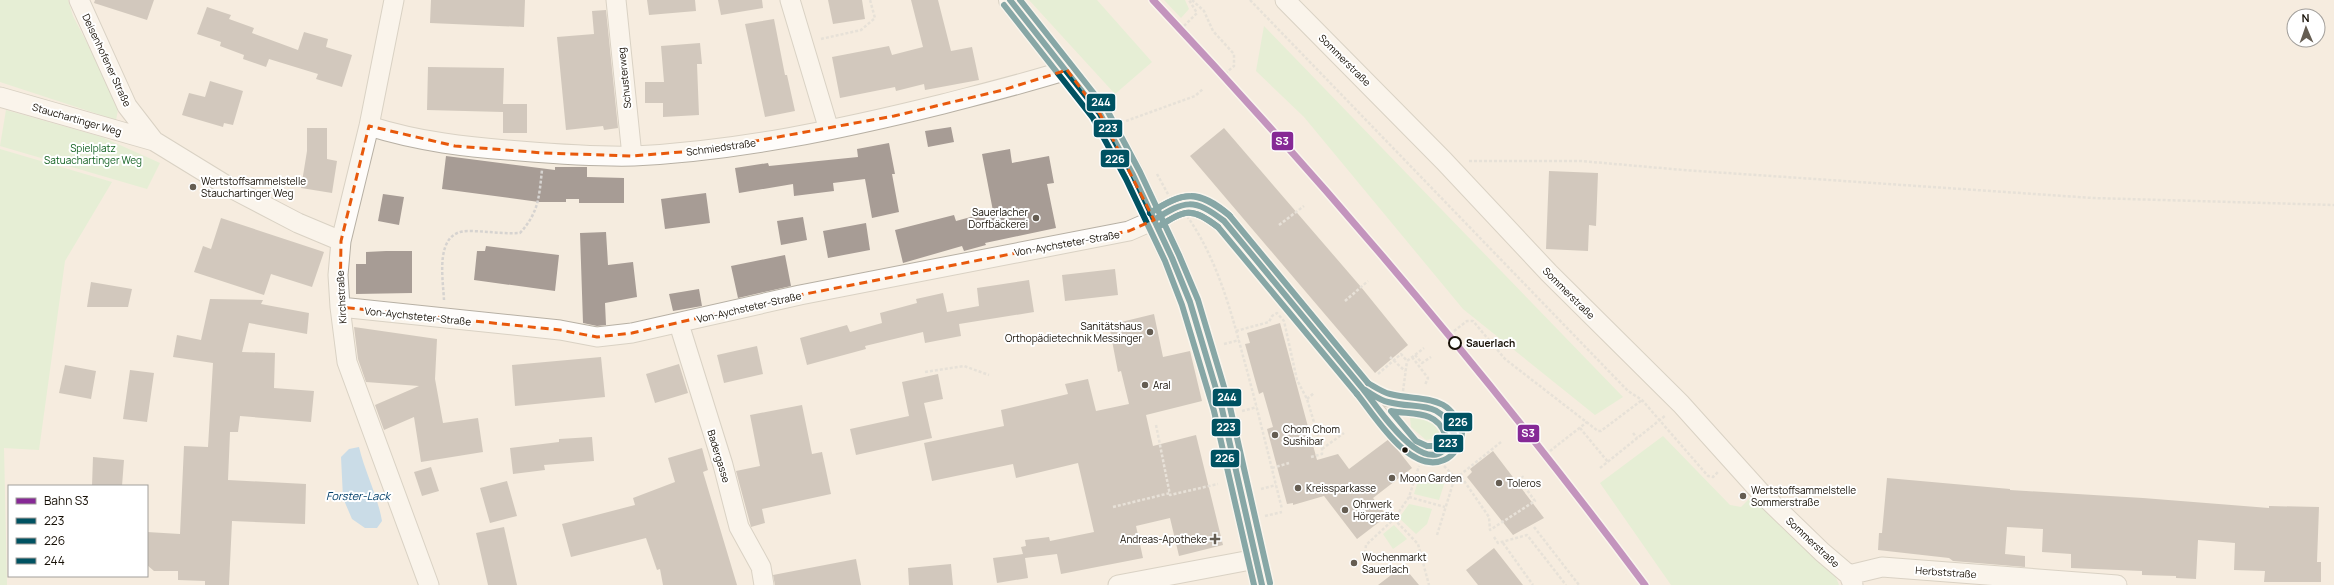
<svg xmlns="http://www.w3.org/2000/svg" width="2334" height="585" viewBox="0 0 2334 585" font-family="Manrope,sans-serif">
  <rect width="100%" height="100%" fill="#f5ecdf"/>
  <path fill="#d2f0ca" d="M0,0H68L73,16L119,105L116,120L0,82Z
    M1029,0H1097L1152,62L1115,94Z
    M1164,0H1185L1189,9L1181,18Z
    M1264,26L1623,397L1595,415L1463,309L1304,117L1256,71Z
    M6,110L102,137L160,163L147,189L0,146Z
    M0,149L112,182L65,261L39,450L4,448L7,585H0Z
    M1419,417L1434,419L1439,423L1440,434L1437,438L1426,440L1411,427L1410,418Z
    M1663,436L1730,505L1741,507L1753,495L1835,575L1839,585H1671L1600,483Z
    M1419,478H1446L1439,500L1414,494Z
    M1409,504L1432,509L1427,524L1416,534L1399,518Z
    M1394,525L1407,539L1393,549L1383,534Z"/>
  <path fill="#96c8f2" d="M359,447C365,472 378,497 382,521L377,528H365L352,519L343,498L341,457L349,449Z"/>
  <path fill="#a79c95" d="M95,0H154L147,20L94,3Z
    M431,0H525L524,27L430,23Z
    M647,0H695L696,11L649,15Z
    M718,0H762L763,8L721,15Z
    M828,0H862L865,19L833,24Z
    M911,0H938L951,51L972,47L979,80L925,90L924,84L896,91L895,87L840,98L832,57L889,46L892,55L923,47Z
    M207,7L231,15L229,19L254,28L252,33L298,50L304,32L328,39L326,47L352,55L342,87L316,79L318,74L269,59L266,67L243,59L244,55L220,46L221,42L197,34Z
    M606,10L618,128L604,130L603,126L566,130L557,37L594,34L592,11Z
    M774,19L785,75H787L795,111L765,117L745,24Z
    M700,43L702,64H697L699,115L663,117V103H645V82H664L661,46Z
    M428,67L504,68L503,104H527V133H503V112L427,110Z
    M210,81L243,91L233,125L224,123L223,127L182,115L189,93L205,97Z
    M951,127L954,142L928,147L925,131Z
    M307,128H327V159L337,161L332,193L301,188L307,151Z
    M1224,128L1361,287L1408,345L1375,373L1190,156Z
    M889,143L895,174H892L899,212L872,218L865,179L833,183L834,191L794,196L793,184L739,193L735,168L768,163L769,166L858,157L857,149Z
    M1010,149L1012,163L1049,156L1054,183L1047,184L1056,228L985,243L986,245L964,251L962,246L903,263L895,230L954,215L956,221L993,211L982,154Z
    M446,156L555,170V167H587V177L624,178V203H579V199H566V202H539L442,189Z
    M1549,171L1598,173L1596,226L1589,225L1588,251L1546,249Z
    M706,193L710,223L665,229L661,199Z
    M383,194L404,197L399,225L378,221Z
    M803,217L807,240L781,245L777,221Z
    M221,218L324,252L312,287L271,274L264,295L194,272L203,246L211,249Z
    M866,223L870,250L828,258L823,231Z
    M606,232L608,265L633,262L637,297L605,303L606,325L597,326L583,323L580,233Z
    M486,246L559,255L555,291L474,280L477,251H485Z
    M386,251H412V293L356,294V264H366V252Z
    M785,255L791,286L738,298L731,266Z
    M1115,269L1118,295L1065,301L1062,275Z
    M1029,280L1034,312L959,324L961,336L925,343L923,332L865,346L866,349L807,365L800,338L847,325L850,332L882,323L880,313L917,303L916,299L943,293L947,312L979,306L977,288Z
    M91,282L132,289L128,307H87Z
    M699,289L702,306L673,311L669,294Z
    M210,299L263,300L261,304L309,313L307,334L249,323L242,352L275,353L274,388L314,391L311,422L240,416L238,432H230L228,480L306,484L305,524L232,521L229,585H205V581L178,580V571H154L147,565V532L180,534L184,446L208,447L213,363L173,357L177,335L201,340Z
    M1154,314L1163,357L1190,351L1202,401L1146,415L1153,446L1196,435L1223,545L1179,556L1170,518L1136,526L1143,558L1061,574L1057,554L1025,558L1028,578L997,583L993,558L1023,554L1021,547L1026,546L1025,540L1049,537L1050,541L1094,532L1078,463L1016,478L1013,464L932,481L924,443L1004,426L1001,410L1068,394L1065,384L1088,379L1096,411L1129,404L1121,371L1118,372L1109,325Z
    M1280,323L1317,460L1338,454L1349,469L1389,439L1412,468L1373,498L1387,516L1357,539L1324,496L1293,505V503L1287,504L1267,429L1273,427L1263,392L1259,394L1245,344L1250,343L1247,333Z
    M354,327L437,339L435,379L443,423L478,418L483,452L421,462L414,417L384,430L375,405L419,386L366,382L358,359Z
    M757,346L763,374L724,383L717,355Z
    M601,357L605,397L515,406L512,365Z
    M679,364L688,393L655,403L646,374Z
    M65,365L96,371L91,399L59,393Z
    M130,370L154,373L147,422L123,419Z
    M938,374L943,399L924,403L932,438L856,455L850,429L909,416L902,382Z
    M802,405L812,454L822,452L831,494L762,509L765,523L751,527L736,471L760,466L750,415Z
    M592,437L594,461L544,465L545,470L513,474L510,448L559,442V439Z
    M702,448L708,470L703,472L737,585H663L660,569L657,570L646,538L571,557L562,524L635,505L633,498L675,482L668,458Z
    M1493,451L1544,518L1513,535L1467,477L1472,472L1470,469Z
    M93,457L124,460L122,486H92Z
    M431,467L439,491L422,496L414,472Z
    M1887,478L2010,489V490L2143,498L2269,508V506L2319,507L2317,562H2321V582H2264L2265,571L2234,570L2235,543L2198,540L2196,579L2176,578V576L2142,575V571L2071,568V554L2042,552L2043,529L2007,527L2005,554L2025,556V567L1953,561L1949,558L1878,550L1879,533H1882Z
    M507,481L517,516L490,523L480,488Z
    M504,527L517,585H488L476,533Z
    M1494,548L1523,585H1478L1466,570Z
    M856,559L861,585H775L773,575Z
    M951,564L953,585H909L908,568Z
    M1403,566L1419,585H1378Z"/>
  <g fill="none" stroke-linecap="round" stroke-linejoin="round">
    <defs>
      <path id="lane" d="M1154,220C1188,198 1192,196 1224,221L1411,447C1418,451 1427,457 1436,456C1454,452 1458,428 1447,416C1433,401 1406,406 1388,402C1380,400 1371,393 1363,389"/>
      <path id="street" d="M79,0L127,106L154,141L229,187L298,223L341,241
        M394,0L369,126L341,241L338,275L340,307L347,362L429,585
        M616,0L632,156
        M790,0L829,130
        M1285,0L1444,161L1549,273L1681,404L1763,495L1822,552L1849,575L1853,585
        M0,97L154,141
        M369,126C420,142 466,147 520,151C557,154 596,157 634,156C738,151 842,129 943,104C985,93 1026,83 1067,70
        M340,307L560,330L597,337L632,333L800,295L1129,231L1154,220
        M679,324L723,465L739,527L761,567L764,585
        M1849,575L1882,567L2117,585
        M1118,585L1256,559"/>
      <path id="secondary" d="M1010,0L1100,114L1133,175L1172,258L1190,302L1222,409L1262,585"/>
    </defs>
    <use href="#lane" stroke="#b7b0a4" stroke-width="11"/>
    <use href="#street" stroke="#b7b0a4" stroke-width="21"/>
    <use href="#secondary" stroke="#b7b0a4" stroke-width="24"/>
    <path stroke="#d6d3d0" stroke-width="2.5" stroke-dasharray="3 2" stroke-linecap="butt" d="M1192,0L1204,11L1213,31L1234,54V66L1227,72
      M1250,0L1628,391L1642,400L1708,476L1713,477L1718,472
      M1184,26L1197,13L1189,0
      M821,39L861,30L875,18L870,0
      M1126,121L1195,96L1203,89
      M1469,161H1581L1683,170L2093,198L2334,205
      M1157,174L1169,196
      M1187,216C1216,257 1230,307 1243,356C1257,406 1269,458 1282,509
      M1279,225L1304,206
      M444,300C443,278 434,231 468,231C486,231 502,234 520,233C539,212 539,197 542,170
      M1345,301L1368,281
      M1236,331L1269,322L1272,316L1277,313L1284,321L1297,380L1307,399L1322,449V454L1311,457
      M1454,331L1467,321H1473L1505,359L1598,431H1601L1642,400
      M1224,344L1239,340
      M1415,355L1422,363L1431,357
      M1390,357L1405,371
      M1412,357L1428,378L1425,385
      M925,372L964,366L989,375
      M1378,374L1401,354L1407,361L1424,348
      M1403,391L1407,361
      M1307,399L1314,393
      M1242,411L1257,407
      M1156,425L1170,495L1218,484
      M1580,428L1608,462
      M1633,433L1637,438
      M1501,442L1460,475L1489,517L1490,530L1535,501L1522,483L1525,481L1522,476
      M1322,449L1344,433
      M1550,451L1587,422
      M1444,466L1455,477L1460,475
      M1272,468L1289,463
      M1600,468L1666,415
      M1261,489L1276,485
      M1409,497L1445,507
      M1113,507L1170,493
      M1265,516L1282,512
      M1394,519L1418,544L1429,585
      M1534,527L1579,585
      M1437,535L1455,477
      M1494,537L1498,543L1527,535L1566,585
      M1503,543L1533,585
      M1363,573L1366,545L1394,519L1409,497L1419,466"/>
    <use href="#lane" stroke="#fefcfa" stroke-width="9"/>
    <use href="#street" stroke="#fefcfa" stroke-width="19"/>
    <use href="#secondary" stroke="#fefcfa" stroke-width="22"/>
    <defs>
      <path id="bus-1" d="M1010,0L1100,114L1133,175L1172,258L1190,302L1222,409L1262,585
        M1154,220C1185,200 1194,198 1224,221
        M1224,221L1363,389
        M1224,221L1363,389
        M1363,389C1371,393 1379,400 1388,402C1418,410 1440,398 1454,434C1432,493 1380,410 1363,389Z"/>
      <path id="bus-2" d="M1004,5L1093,118L1126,179L1165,261L1182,305L1214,411L1254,585
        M1150,213C1183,192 1199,188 1230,216
        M1158,227C1186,209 1191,207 1218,227
        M1357,394C1375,416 1410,475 1444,460C1454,456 1461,444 1462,433C1451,392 1422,402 1390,394C1382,392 1375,387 1368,383"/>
      <path id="bus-3" d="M1020,0L1107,110L1140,172L1179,255L1198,300L1230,407L1270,583
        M1150,213C1184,191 1196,190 1229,215L1368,383
        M1158,227C1186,209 1191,207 1218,227L1357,394
        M1391,411C1413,415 1436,410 1445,434L1441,443L1436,446H1427L1416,441Z"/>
    </defs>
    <use href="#bus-1" stroke="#fff" stroke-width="9"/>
    <use href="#bus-2" stroke="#fff" stroke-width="9"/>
    <use href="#bus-3" stroke="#fff" stroke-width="9"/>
    <use href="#bus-1" stroke="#005262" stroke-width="6"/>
    <use href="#bus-2" stroke="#005262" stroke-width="6"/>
    <use href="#bus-3" stroke="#005262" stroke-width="6"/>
    <defs>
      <path id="rail-1" d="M1153,0C1328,186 1492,380 1645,585"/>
    </defs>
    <use href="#rail-1" stroke="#fff" stroke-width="10"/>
    <use href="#rail-1" stroke="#862996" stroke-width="7"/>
  </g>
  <path d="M0 0H2334V585H0ZM1067,70L1100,114L1154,220L1129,231L800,295L632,333L597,337L560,330L340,307L341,241L369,126L455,146L544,153L632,156L706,150L894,116L1003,90Z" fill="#f5ecdf" fill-opacity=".55" fill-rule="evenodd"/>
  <path fill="none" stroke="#e8590c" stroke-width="3" stroke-dasharray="8 5" stroke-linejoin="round" d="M1067,70L1100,114L1154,220L1129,231L800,295L632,333L597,337L560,330L340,307L341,241L369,126L455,146L544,153L632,156L706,150L894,116L1003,90Z"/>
  <g fill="#655d52" stroke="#fff" stroke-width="1.5">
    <circle cx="193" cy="187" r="4"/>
    <circle cx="1036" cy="218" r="4"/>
    <circle cx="1150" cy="332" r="4"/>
    <circle cx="1145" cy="385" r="4"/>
    <circle cx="1275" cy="435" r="4"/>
    <circle cx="1392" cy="478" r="4"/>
    <circle cx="1499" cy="483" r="4"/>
    <circle cx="1298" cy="488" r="4"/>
    <circle cx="1743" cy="496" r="4"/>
    <circle cx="1345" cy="510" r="4"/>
    <path d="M1213 533h4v4h4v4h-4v4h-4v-4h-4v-4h4z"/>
    <circle cx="1354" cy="563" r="4"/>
  </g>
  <circle fill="#fff" stroke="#171006" stroke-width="2" cx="1455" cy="343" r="6"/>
  <circle fill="#171006" stroke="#fff" stroke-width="1.5" cx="1405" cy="450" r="3.5"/>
  <g text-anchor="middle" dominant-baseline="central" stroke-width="4" stroke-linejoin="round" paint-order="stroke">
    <g font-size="10" fill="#171006" stroke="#fff">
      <text transform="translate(107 60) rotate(65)">Deisenhofener Straße</text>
      <text transform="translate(1345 60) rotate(45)">Sommerstraße</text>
      <text transform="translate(624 78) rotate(-96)">Schusterweg</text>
      <text transform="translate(77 119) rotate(16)">Stauchartinger Weg</text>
      <text transform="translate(721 147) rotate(-8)">Schmiedstraße</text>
      <text transform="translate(1067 243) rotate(-10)">Von-Aychsteter-Straße</text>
      <text transform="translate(1569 293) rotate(45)">Sommerstraße</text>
      <text transform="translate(341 297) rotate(-93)">Kirchstraße</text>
      <text transform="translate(749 307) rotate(-13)">Von-Aychsteter-Straße</text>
      <text transform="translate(418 316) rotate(6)">Von-Aychsteter-Straße</text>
      <text transform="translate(719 456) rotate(73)">Badergasse</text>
      <text transform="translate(1813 542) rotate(43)">Sommerstraße</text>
      <text transform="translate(1946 572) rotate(4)">Herbststraße</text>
    </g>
    <g font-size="10" fill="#156223" stroke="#fff">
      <text x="93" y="148">Spielplatz<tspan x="93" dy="12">Satuachartinger Weg</tspan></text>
    </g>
    <g font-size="10" fill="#171006" stroke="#fff" text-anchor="start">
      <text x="201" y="181">Wertstoffsammelstelle<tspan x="201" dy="12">Stauchartinger Weg</tspan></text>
      <text x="1028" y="212" text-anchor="end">Sauerlacher<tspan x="1028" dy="12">Dorfbäckerei</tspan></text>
      <text x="1142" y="326" text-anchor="end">Sanitätshaus<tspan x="1142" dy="12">Orthopädietechnik Messinger</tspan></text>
      <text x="1153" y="385">Aral</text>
      <text x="1283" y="429">Chom Chom<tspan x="1283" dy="12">Sushibar</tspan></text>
      <text x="1400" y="478">Moon Garden</text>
      <text x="1507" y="483">Toleros</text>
      <text x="1306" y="488">Kreissparkasse</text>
      <text x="1751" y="490">Wertstoffsammelstelle<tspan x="1751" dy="12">Sommerstraße</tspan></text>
      <text x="1353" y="504">Ohrwerk<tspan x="1353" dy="12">Hörgeräte</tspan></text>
      <text x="1207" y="539" text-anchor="end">Andreas-Apotheke</text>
      <text x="1362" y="557">Wochenmarkt<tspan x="1362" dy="12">Sauerlach</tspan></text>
    </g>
    <g font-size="10" font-weight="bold" fill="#171006" stroke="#fff" text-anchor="start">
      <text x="1466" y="343">Sauerlach</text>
    </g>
    <g font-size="11" font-style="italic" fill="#033f69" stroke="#fff">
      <text x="358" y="495">Forster-Lack</text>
    </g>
  </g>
  <g stroke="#fff" stroke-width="1.5">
    <rect x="1086" y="93" width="30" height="19" rx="4" fill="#005262"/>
    <rect x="1093" y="119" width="30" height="19" rx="4" fill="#005262"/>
    <rect x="1271" y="131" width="23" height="20" rx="4" fill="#862996"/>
    <rect x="1100" y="149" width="30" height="19" rx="4" fill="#005262"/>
    <rect x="1212" y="388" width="30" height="19" rx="4" fill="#005262"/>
    <rect x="1443" y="412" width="30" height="20" rx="4" fill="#005262"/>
    <rect x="1211" y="418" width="30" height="19" rx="4" fill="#005262"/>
    <rect x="1517" y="424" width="23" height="19" rx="4" fill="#862996"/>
    <rect x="1433" y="434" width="31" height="19" rx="4" fill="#005262"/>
    <rect x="1210" y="449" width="30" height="19" rx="4" fill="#005262"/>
  </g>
  <g font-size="11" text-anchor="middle" font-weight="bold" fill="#fff">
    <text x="1101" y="106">244</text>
    <text x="1108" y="132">223</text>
    <text x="1282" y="145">S3</text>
    <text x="1115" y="163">226</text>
    <text x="1227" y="401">244</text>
    <text x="1458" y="426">226</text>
    <text x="1226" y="431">223</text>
    <text x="1528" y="437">S3</text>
    <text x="1448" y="447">223</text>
    <text x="1225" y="462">226</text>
  </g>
  <rect x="8" y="485" width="140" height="92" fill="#ffffff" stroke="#a29f9b"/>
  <rect x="16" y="498" width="20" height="6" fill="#862996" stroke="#a29f9b"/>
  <text x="44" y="505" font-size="12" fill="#171006">Bahn S3</text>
  <rect x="16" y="518" width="20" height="6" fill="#005262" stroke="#a29f9b"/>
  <text x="44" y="525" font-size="12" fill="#171006">223</text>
  <rect x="16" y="538" width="20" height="6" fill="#005262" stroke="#a29f9b"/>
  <text x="44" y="545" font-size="12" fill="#171006">226</text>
  <rect x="16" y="558" width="20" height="6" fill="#005262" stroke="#a29f9b"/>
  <text x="44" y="565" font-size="12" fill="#171006">244</text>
  <g transform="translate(2306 28) rotate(358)"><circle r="19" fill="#ffffff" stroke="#a29f9b"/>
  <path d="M0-3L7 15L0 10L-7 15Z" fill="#655d52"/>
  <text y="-6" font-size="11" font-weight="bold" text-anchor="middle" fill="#171006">N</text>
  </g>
</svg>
